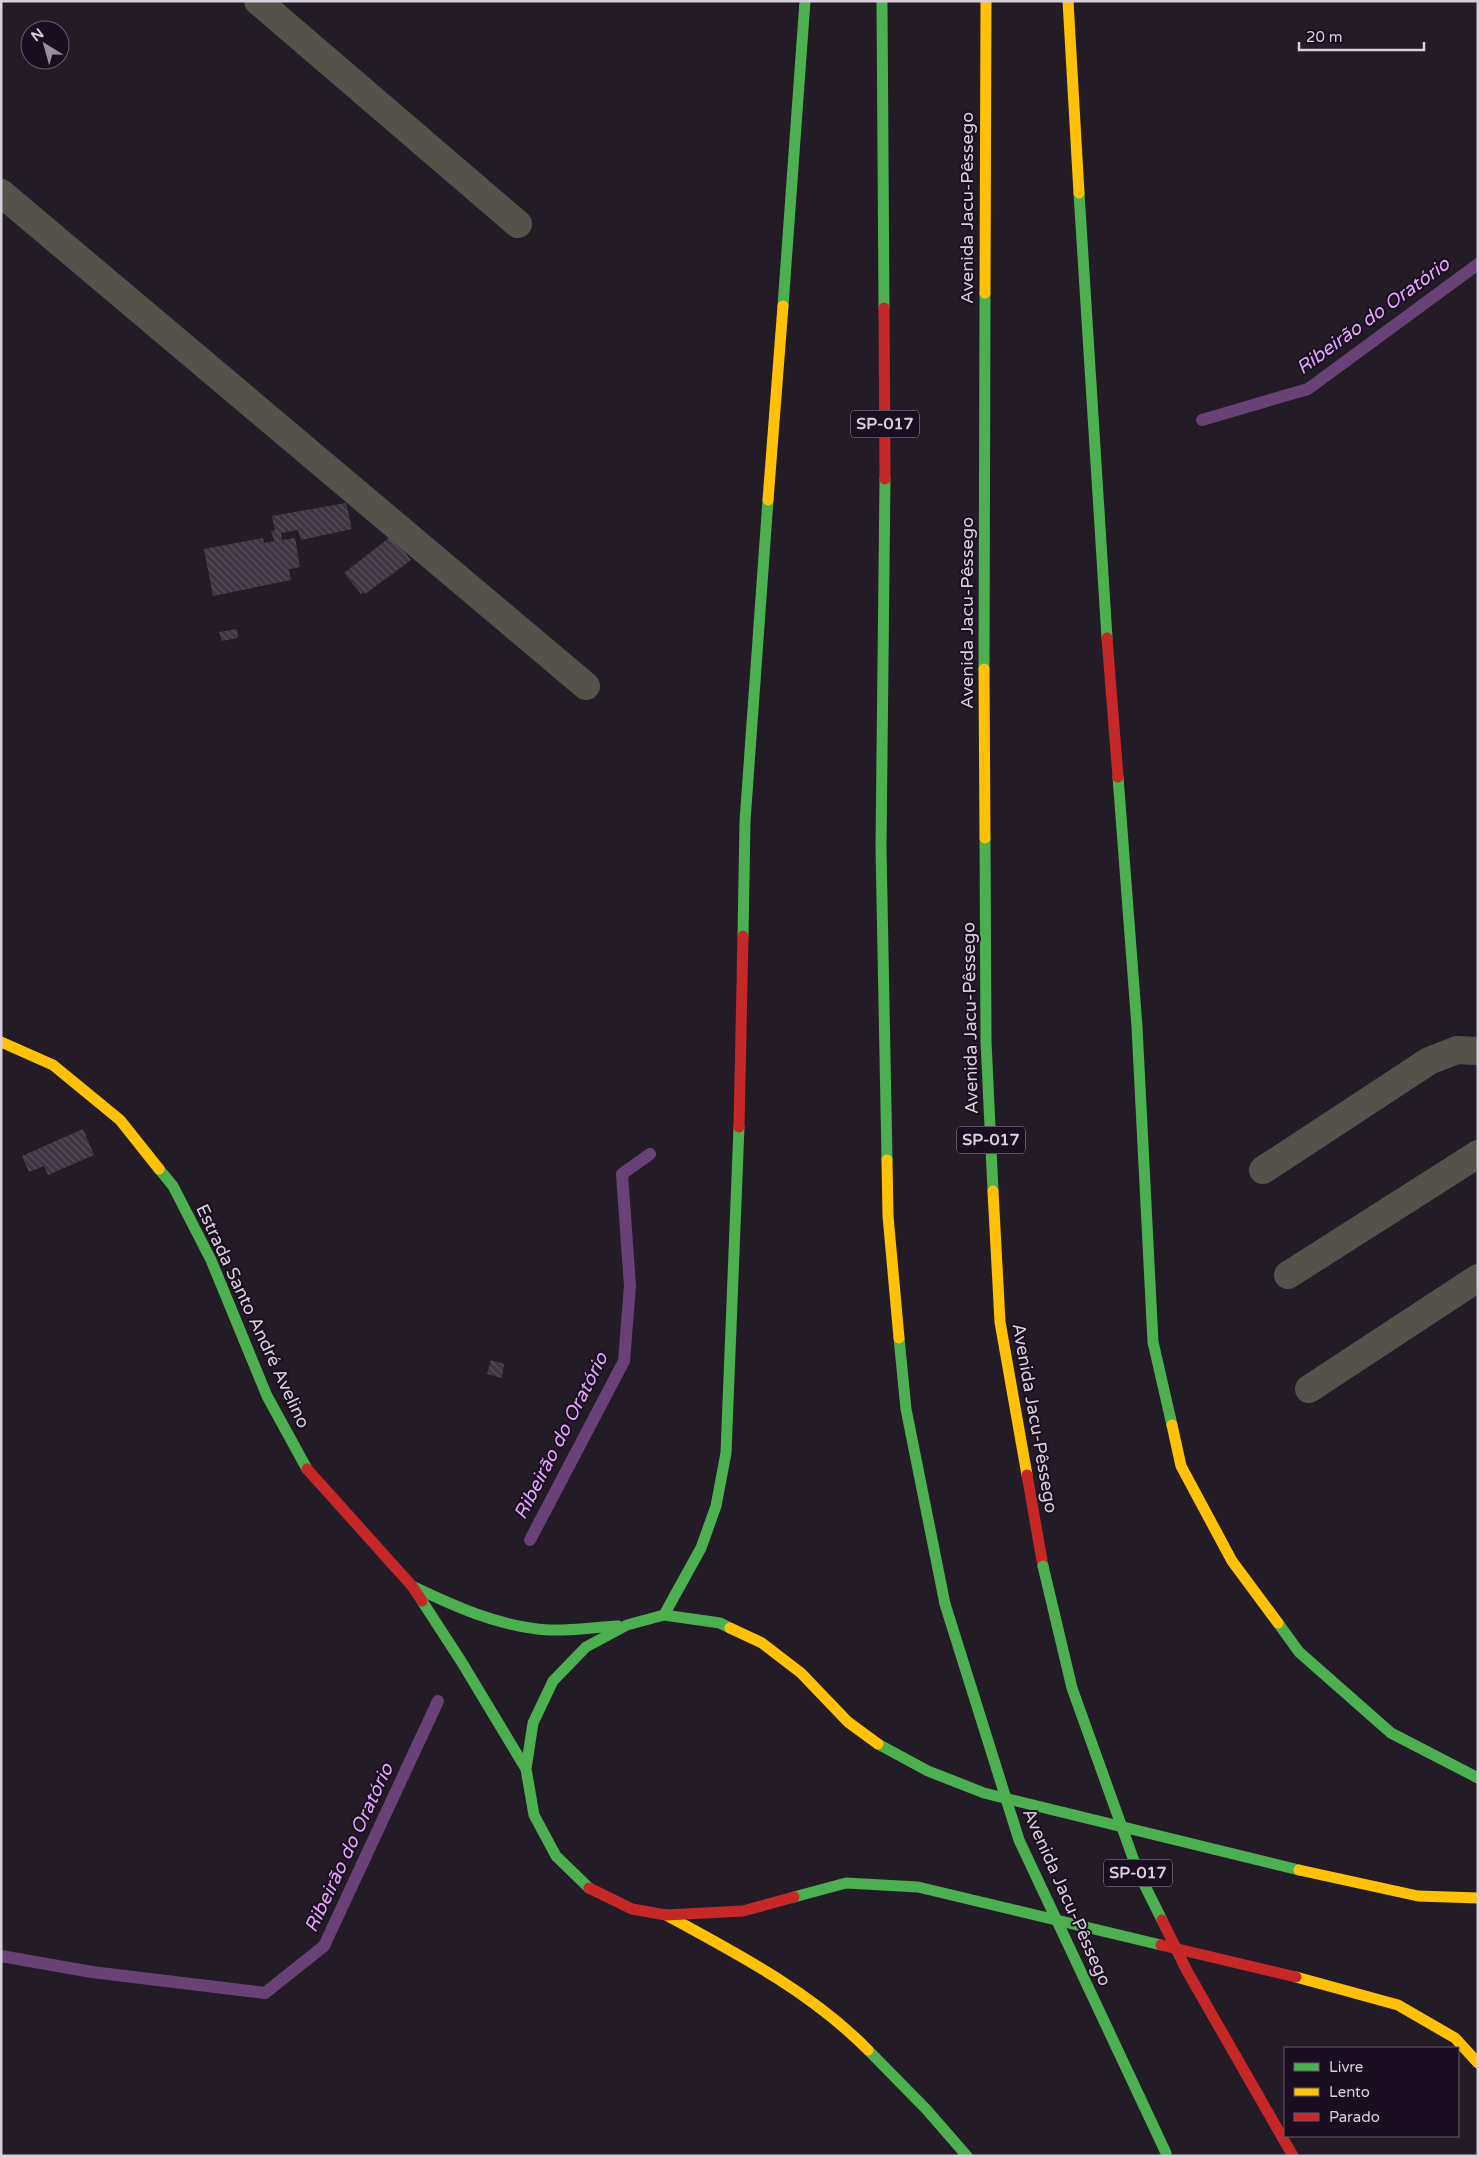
<svg xmlns="http://www.w3.org/2000/svg" width="1479" height="2157" viewBox="0 0 1479 2157" font-family="'Varela Round',sans-serif">
  <defs>
    <pattern id="building-back-hatch" width="6" height="6" patternUnits="userSpaceOnUse" patternTransform="scale(1.25)"><rect width="6" height="6" fill="#3e3442"/><path d="M-1 5l2 2M0 0l6 6M5-1l2 2" fill="none" stroke="#59505d"/></pattern>
  </defs>
  <rect width="100%" height="100%" fill="#231c26"/>
  <g fill="none" stroke-linecap="round" stroke-linejoin="round">
    <path stroke="#684277" stroke-width="12" d="M1202,420L1308,389L1478,264
      M530,1540L624,1361L630,1286L622,1174L650,1154
      M1,1956L92,1972L265,1993L324,1946L438,1701"/>
  </g>
  <path fill="url(#building-back-hatch)" d="M346,503L352,529L301,540L298,530L281,533L282,540L295,538L300,567L289,569L291,580L213,596L204,549L263,538L264,543L274,541L271,531L275,530L272,516Z
    M399,530L413,548L406,553L411,560L365,594L363,592L361,594L344,573Z
    M237,629L238,638L222,641L219,632Z
    M83,1129L94,1155L48,1175L44,1166L29,1172L22,1156Z
    M491,1360L504,1364L502,1378L487,1374Z"/>
  <g fill="none" stroke-linecap="round" stroke-linejoin="round">
    <path stroke="#54524b" stroke-width="28" d="M258,1L518,224
      M1,193L586,686
      M1263,1170L1429,1061L1457,1050L1478,1051
      M1288,1275L1478,1154
      M1309,1389L1478,1278"/>
    <path stroke="#4caf50" stroke-width="11" d="M882,1L884,308
      M1079,193L1107,638
      M783,306L805,1
      M885,479L881,847L887,1160
      M984,669L985,293
      M1118,777L1137,1027L1153,1342L1172,1425
      M985,838L986,1041L993,1191
      M743,936L745,821L768,500
      M159,1169L173,1186L211,1260L267,1396L307,1469
      M899,1338L906,1409L945,1604
      M412,1586C456,1607 500,1627 549,1630C572,1631 595,1627 618,1626
      M422,1601L461,1661L526,1769
      M664,1615L701,1548L716,1506L726,1453L739,1127
      M1278,1623L1299,1652L1391,1733L1478,1778
      M878,1744L928,1771L984,1793L1299,1870
      M589,1888L556,1856L534,1815L526,1769L533,1723L553,1681L586,1647L627,1625L664,1615L720,1623L730,1628
      M794,1897L846,1883L918,1887L1161,1945
      M868,2050L926,2109L967,2156"/>
    <path stroke="#ffc107" stroke-width="11" d="M1068,1L1079,193
      M985,293L986,1
      M768,500L783,306
      M984,669L985,838
      M1,1042L53,1065L120,1120L159,1169
      M887,1160L888,1216L899,1338
      M993,1191L1000,1322L1027,1475
      M1172,1425L1181,1466L1232,1561L1278,1623
      M730,1628L762,1643L801,1673L848,1722L878,1744
      M1299,1870L1418,1896L1478,1898
      M666,1915C736,1953 811,1992 868,2050
      M1296,1977L1398,2005L1455,2038L1478,2063"/>
    <path stroke="#c62828" stroke-width="11" d="M884,308L885,479
      M1107,638L1118,777
      M739,1127L743,936
      M307,1469L412,1586L422,1601
      M1027,1475L1043,1566
      M589,1888L632,1909L666,1915L743,1911L794,1897
      M1161,1945L1296,1977"/>
    <path stroke="#4caf50" stroke-width="11" d="M1043,1566L1072,1688L1138,1872L1162,1920
      M945,1604L1019,1840L1166,2153"/>
    <path stroke="#c62828" stroke-width="11" d="M1162,1920L1187,1971L1293,2156"/>
  </g>
  <g text-anchor="middle" dominant-baseline="central" stroke-width="4" stroke-linejoin="round" paint-order="stroke">
    <g fill="#1b0e21" stroke="#9f95a4" stroke-width="1">
      <rect x="851" y="410.5" width="68" height="27" rx="4"/>
      <rect x="957" y="1126.5" width="68" height="27" rx="4"/>
      <rect x="1104" y="1859.5" width="68" height="27" rx="4"/>
    </g>
    <g font-size="16" font-weight="bold" fill="#d8cfdc">
      <text x="885" y="424">SP-017</text>
      <text x="991" y="1140">SP-017</text>
      <text x="1138" y="1873">SP-017</text>
    </g>
    <g font-size="18" fill="#d8cfdc" stroke="#1b0e21">
      <text transform="translate(967 208) rotate(-90)">Avenida Jacu-Pêssego</text>
      <text transform="translate(967 613) rotate(-90)">Avenida Jacu-Pêssego</text>
      <text transform="translate(970 1018) rotate(-91)">Avenida Jacu-Pêssego</text>
      <text transform="translate(253 1316) rotate(65)">Estrada Santo André Avelino</text>
      <text transform="translate(1035 1418) rotate(80)">Avenida Jacu-Pêssego</text>
      <text transform="translate(1067 1897) rotate(66)">Avenida Jacu-Pêssego</text>
    </g>
    <g font-size="19" font-style="italic" fill="#e3a8fb" stroke="#1b0e21">
      <text transform="translate(1373 316) rotate(-36)">Ribeirão do Oratório</text>
      <text transform="translate(561 1436) rotate(-63)">Ribeirão do Oratório</text>
      <text transform="translate(349 1848) rotate(-65)">Ribeirão do Oratório</text>
    </g>
  </g>
  <rect width="1479" height="2157" fill="none" stroke="#d8cfdc" stroke-width="5"/>
  <rect x="1284" y="2047" width="175" height="90" fill="#1b0e21" stroke="#675b6c"/>
  <rect x="1294" y="2063" width="25" height="8" fill="#4caf50" stroke="#675b6c"/>
  <text x="1329" y="2072" font-size="15" fill="#d8cfdc">Livre</text>
  <rect x="1294" y="2088" width="25" height="8" fill="#ffc107" stroke="#675b6c"/>
  <text x="1329" y="2097" font-size="15" fill="#d8cfdc">Lento</text>
  <rect x="1294" y="2113" width="25" height="8" fill="#c62828" stroke="#675b6c"/>
  <text x="1329" y="2122" font-size="15" fill="#d8cfdc">Parado</text>
  <g transform="translate(45 45) rotate(323)"><circle r="24" fill="#1b0e21" stroke="#675b6c"/>
  <path d="M0-4L9 19L0 12L-9 19Z" fill="#99909c"/>
  <text y="-8" font-size="14" font-weight="bold" text-anchor="middle" fill="#d8cfdc">N</text>
  </g>
  <path d="M1299 42v8h125v-8" fill="none" stroke="#d8cfdc" stroke-width="2.5"/>
  <text x="1306" y="42" font-size="15" fill="#d8cfdc" stroke="#1b0e21" stroke-width="4" paint-order="stroke">20 m</text>
</svg>
